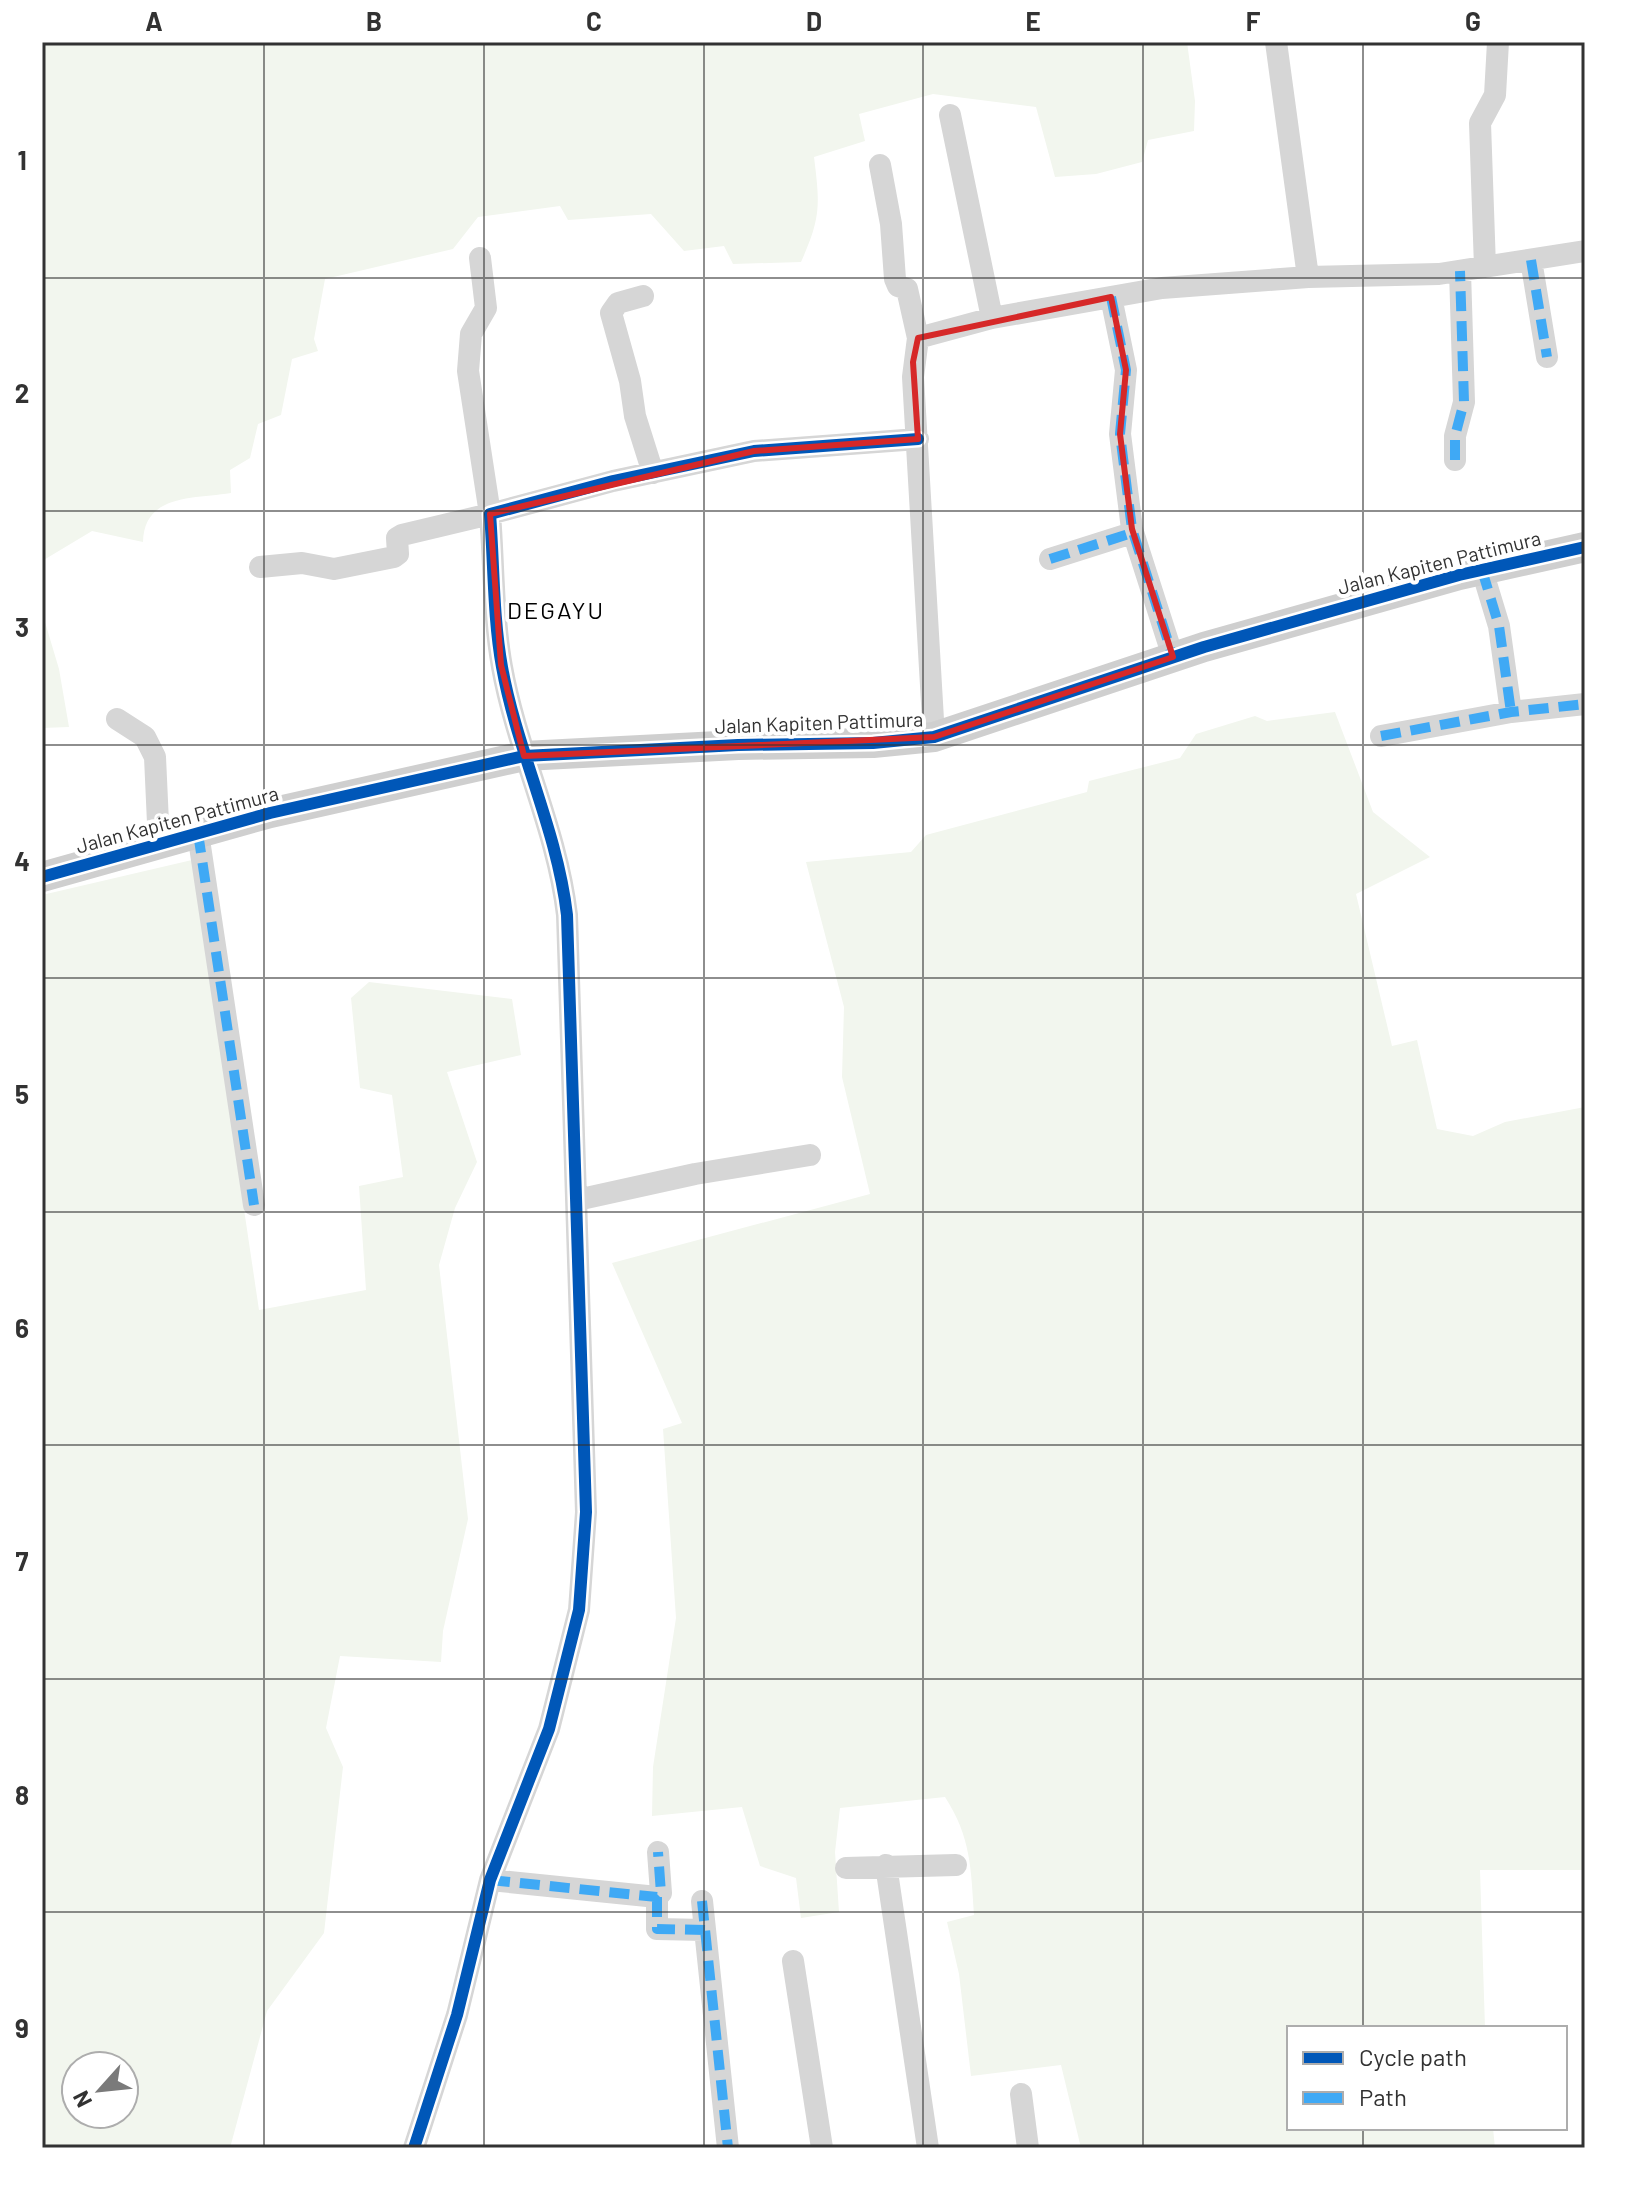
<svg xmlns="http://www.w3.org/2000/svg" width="1627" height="2190" viewBox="0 0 1627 2190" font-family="Barlow,sans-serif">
  <rect width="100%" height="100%" fill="#fff"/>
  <path fill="#f2f6ee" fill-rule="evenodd" d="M42,42H1187L1195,101L1194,131L1148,140L1142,162L1096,174L1055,177L1036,107L933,94L859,114L865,141L814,157C820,205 821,217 801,262L733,264L724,246L684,251L651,214L568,220L560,206L478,217L453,249L325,279L314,339L318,351L292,359L281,415L258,424L250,458L230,470L231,493C193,499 144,494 143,542L92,531L42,561Z
    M42,612L59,669L69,727L42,728Z
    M1335,712L1373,812L1430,857L1356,894L1392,1046L1417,1040L1437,1129L1473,1136L1505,1122L1585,1107V1870H1480L1485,2028H1289V2128H1493L1495,2148H1081L1061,2065L971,2076L959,1974L947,1922L974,1915C971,1869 971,1837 945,1797L840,1808L835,1852L839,1912L801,1918L796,1878L760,1866L742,1807L652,1816L653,1767L676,1618L663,1429L682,1423L612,1263L870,1194L842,1077L844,1007L806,862L911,852L926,835L1087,792L1089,781L1180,758L1196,734L1255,716L1267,721Z
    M192,860L259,1310L366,1290L359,1186L403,1177L392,1095L360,1088L351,998L369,982L512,999L521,1055L447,1072L477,1162L455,1208L439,1265L468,1519L443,1631L441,1662L340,1656L326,1728L343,1767L324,1933L267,2011L230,2148H42V895ZM76,2066H124V2114H76Z"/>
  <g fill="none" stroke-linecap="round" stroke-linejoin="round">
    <path stroke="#d6d6d6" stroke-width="22" d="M1276,42L1308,277
      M950,115L992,318
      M880,165L891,224L895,279L898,286L907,289L918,338
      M1531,260L1547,357
      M1485,267L1480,123L1495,95L1498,42
      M643,296L618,303L611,313L630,381L635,416L653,473
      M1111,297L1126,370L1120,434L1132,529L1173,657
      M1455,460V436L1464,402L1460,271
      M1050,559L1132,533
      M260,567L302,563L334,569L394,557L398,554L397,538L402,535L490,514L468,371L471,334L486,308L480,258
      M1482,570L1499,626L1511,712
      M117,719L145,737L155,757L159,845
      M1381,736L1511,712L1585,704
      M934,737L913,377L918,338L992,318L1162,288L1308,277L1439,274L1585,251
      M198,833L254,1205
      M577,1200L695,1174L810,1155
      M886,1865L928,2148
      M846,1868L956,1865
      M490,1880L657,1897L661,1893L658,1852
      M657,1897V1929L705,1930
      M702,1901L728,2148
      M793,1961L822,2148
      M1021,2094L1028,2148
      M414,2148L457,2015L490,1880L549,1729L579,1610L586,1512L567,915C557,829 517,751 502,667C493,617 494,564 490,514L613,481L754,451L918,439"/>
    <path stroke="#cfcfcf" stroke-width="30" d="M42,877L270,813L524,756L738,745L873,743L934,737L1204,647L1459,575L1585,547"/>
    <path stroke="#3fa9f5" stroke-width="10" stroke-dasharray="20 10" stroke-linecap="butt" d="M1531,260L1547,357
      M1111,297L1126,370L1120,434L1132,529L1173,657
      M1455,460V436L1464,402L1460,271
      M1050,559L1132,533
      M1482,570L1499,626L1511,712
      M1381,736L1511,712L1585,704
      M198,833L254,1205
      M490,1880L657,1897L661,1893L658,1852
      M657,1897V1929L705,1930
      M702,1901L728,2148"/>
    <defs>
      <path id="cycleway" d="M42,877L270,813L524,756L738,745L873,743L934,737L1204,647L1459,575L1585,547
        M414,2148L457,2015L490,1880L549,1729L579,1610L586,1512L567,915C557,829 517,751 502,667C493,617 494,564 490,514L613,481L754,451L918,439"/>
    </defs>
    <use href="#cycleway" stroke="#fff" stroke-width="17"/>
    <use href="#cycleway" stroke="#0057b8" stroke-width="12"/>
  </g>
  <path fill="none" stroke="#d62828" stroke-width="6" stroke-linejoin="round" d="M1111,297L1126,370L1120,434L1132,529L1173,657L934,737L524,756L501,665L490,514L754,451L918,439L913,362L918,338Z"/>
  <path fill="none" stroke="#323232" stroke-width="2" stroke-opacity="0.55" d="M264,42V2148M484,42V2148M704,42V2148M923,42V2148M1143,42V2148M1363,42V2028M42,278H1585M42,511H1585M42,745H1585M42,978H1585M42,1212H1585M42,1445H1585M42,1679H1585M42,1912H1585M1363,2128V2148"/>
  <g text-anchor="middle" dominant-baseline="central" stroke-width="8" stroke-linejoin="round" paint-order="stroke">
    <g font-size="20" fill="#323232" stroke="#fff">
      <text transform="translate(1439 562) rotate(-14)">Jalan Kapiten Pattimura</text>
      <text transform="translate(819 722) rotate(-2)">Jalan Kapiten Pattimura</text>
      <text transform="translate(177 819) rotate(-15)">Jalan Kapiten Pattimura</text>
    </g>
    <g font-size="24" letter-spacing="2" fill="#000" stroke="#fff">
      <text x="556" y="609">DEGAYU</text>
    </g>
  </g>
  <rect width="1627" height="2190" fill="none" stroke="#ffffff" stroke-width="88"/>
  <rect x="1287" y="2026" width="280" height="104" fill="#ffffff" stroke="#adadad" stroke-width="2"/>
  <rect x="1303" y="2052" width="40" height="12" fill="#0057b8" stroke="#adadad" stroke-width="2"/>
  <text x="1359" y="2066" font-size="24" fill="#323232">Cycle path</text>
  <rect x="1303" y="2092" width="40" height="12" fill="#3fa9f5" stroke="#adadad" stroke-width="2"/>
  <text x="1359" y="2106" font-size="24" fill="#323232">Path</text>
  <g transform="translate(100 2090) rotate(243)"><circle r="38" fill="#ffffff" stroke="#adadad" stroke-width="2"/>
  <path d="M0-6L14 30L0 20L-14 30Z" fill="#7a7a7a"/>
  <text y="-12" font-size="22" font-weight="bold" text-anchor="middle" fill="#323232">N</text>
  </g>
  <rect x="44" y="44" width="1539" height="2102" fill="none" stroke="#323232" stroke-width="3"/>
  <g font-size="26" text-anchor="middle" font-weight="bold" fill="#323232">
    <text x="154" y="31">A</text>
    <text x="374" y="31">B</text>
    <text x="594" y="31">C</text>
    <text x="814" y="31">D</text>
    <text x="1033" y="31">E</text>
    <text x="1253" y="31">F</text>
    <text x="1473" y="31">G</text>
    <text x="22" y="170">1</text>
    <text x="22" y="403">2</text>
    <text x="22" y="637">3</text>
    <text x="22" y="871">4</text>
    <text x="22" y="1104">5</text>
    <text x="22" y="1338">6</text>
    <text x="22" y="1571">7</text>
    <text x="22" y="1805">8</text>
    <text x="22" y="2038">9</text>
  </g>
</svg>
